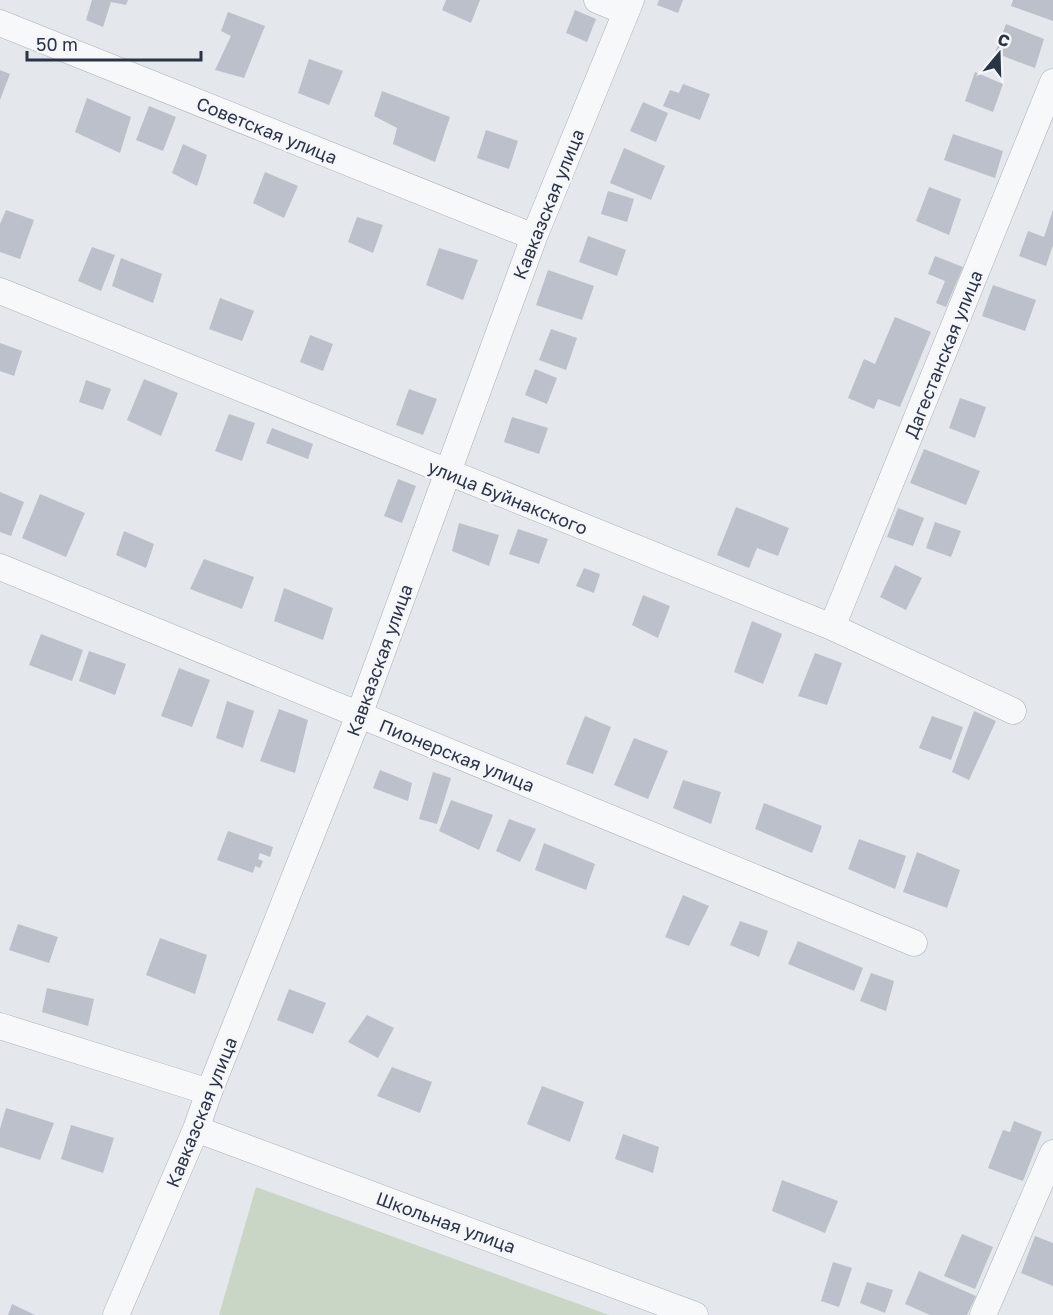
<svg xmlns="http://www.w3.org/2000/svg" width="1053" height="1315" viewBox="0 0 1053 1315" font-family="'Golos Text',sans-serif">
  <rect width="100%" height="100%" fill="#e4e7ec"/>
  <path fill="#c9d6c5" d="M256,1187L609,1315H219Z"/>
  <path fill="#bbc0ca" d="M92,0H128L126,5L111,2L103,27L86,20Z
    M446,0H480L471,23L442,10Z
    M659,0H683L678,13L657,5Z
    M1013,0H1053V21L1011,6Z
    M575,10L596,19L587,42L566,33Z
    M228,12L265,26L244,78L215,70L231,36L221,31Z
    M1006,24L1044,39L1035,68L995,53Z
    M309,59L343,71L329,105L298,93Z
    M0,70L10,74L0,100Z
    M975,72L1003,84L993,112L965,101Z
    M683,84L710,94L700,120L663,106L670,90L679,93Z
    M382,91L450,117L435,162L393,144L397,128L374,116Z
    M87,98L131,117L120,153L75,132Z
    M643,102L668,113L656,142L630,131Z
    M149,106L176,117L163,151L136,140Z
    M486,130L518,141L509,169L477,158Z
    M953,134L1003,151L995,178L944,160Z
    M183,144L207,155L197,186L172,173Z
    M624,148L665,166L651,200L610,183Z
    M265,172L298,186L284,218L253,203Z
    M929,187L961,199L949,235L916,221Z
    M608,191L634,199L627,222L601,214Z
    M6,210L34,220L20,259L0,252V224Z
    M1053,210V245L1046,266L1019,256L1028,231L1044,237Z
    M357,217L383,225L373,253L348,242Z
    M588,236L626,250L617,276L579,262Z
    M92,247L115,255L101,291L78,281Z
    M439,248L478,260L463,300L426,285Z
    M935,256L963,267L946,307L936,303L945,281L928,274Z
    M121,258L162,274L153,303L112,286Z
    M548,270L594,286L582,320L536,305Z
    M993,285L1036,300L1025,331L982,316Z
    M220,298L254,311L242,341L209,329Z
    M895,317L931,332L900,407L878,399L874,409L848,398L864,359L875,364Z
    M551,329L577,338L566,370L539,360Z
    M310,335L333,344L323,371L300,362Z
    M0,343L22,351L14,376L0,371Z
    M535,369L557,378L547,404L525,395Z
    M144,379L178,393L161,436L127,420Z
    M86,380L111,389L103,410L79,402Z
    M409,389L437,399L423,435L396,425Z
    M960,398L986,407L975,438L949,428Z
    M229,414L255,423L242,461L215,451Z
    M512,417L548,428L539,454L504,442Z
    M272,428L313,444L308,459L266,443Z
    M924,449L980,471L966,505L910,483Z
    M398,479L416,486L402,523L384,516Z
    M0,492L24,502L11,536L0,532Z
    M40,494L85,513L66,557L22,538Z
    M736,507L789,528L778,556L757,548L749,568L717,555Z
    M898,508L924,518L913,546L887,537Z
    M935,522L961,531L951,557L926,548Z
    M459,523L499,535L489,566L452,551Z
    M518,529L548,539L539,564L509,554Z
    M124,531L154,544L146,568L116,555Z
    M204,559L254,577L242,609L190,589Z
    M895,565L922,578L906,610L880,597Z
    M584,568L600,574L594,593L576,586Z
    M284,588L333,608L323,640L274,621Z
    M643,595L670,606L658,638L632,625Z
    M752,621L782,634L763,684L734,672Z
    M41,634L83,650L72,681L29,665Z
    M89,651L126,664L115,695L79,681Z
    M815,653L842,663L827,705L798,696Z
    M179,668L210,680L192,727L161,716Z
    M227,701L254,711L243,748L216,738Z
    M279,709L308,720L295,773L260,761Z
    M974,711L996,721L969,780L952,772Z
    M585,716L611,727L593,774L566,764Z
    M932,716L963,727L951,760L919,748Z
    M634,738L668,751L648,799L614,785Z
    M380,770L412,783L408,801L373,788Z
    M433,772L451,778L437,824L419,819Z
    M683,780L721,792L711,824L673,808Z
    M451,800L493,815L479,850L439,831Z
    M764,803L822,826L812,853L755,829Z
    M509,819L536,829L520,862L496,851Z
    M228,831L273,847L270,857L260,853L258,859L263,861L260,868L255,866L253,873L217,860Z
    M859,839L906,856L895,889L848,869Z
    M544,843L595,864L586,890L535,870Z
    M917,852L960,870L947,908L903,892Z
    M683,895L709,906L689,946L665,937Z
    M740,921L768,931L759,957L730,945Z
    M18,924L58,937L49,963L9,950Z
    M160,938L207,955L195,994L146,975Z
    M798,941L863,968L854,991L788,964Z
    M871,973L894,981L886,1011L860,1001Z
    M47,988L94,999L88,1026L42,1012Z
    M289,989L326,1003L313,1034L277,1020Z
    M367,1015L394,1028L378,1058L348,1042Z
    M392,1067L432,1082L420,1113L377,1096Z
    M542,1086L584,1102L570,1142L527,1124Z
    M6,1108L54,1123L40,1160L0,1147V1129Z
    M1014,1121L1042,1132L1023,1181L988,1168L1003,1130L1010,1132Z
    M71,1125L114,1138L103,1173L61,1159Z
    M623,1134L659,1147L653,1173L615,1159Z
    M782,1180L838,1201L825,1233L772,1211Z
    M962,1234L993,1247L975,1289L944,1276Z
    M1035,1236L1053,1243V1286L1021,1273Z
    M833,1262L852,1268L839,1307L821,1301Z
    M919,1271L976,1296L967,1315H930L905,1304Z
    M867,1282L893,1290L885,1313L860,1303Z
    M12,1304L35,1315H8Z"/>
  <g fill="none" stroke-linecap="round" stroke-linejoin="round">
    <defs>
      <path id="street" d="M597,0L626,12
        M0,23L534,237
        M0,291L832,627L1013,711
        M0,567L914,943
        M832,627L1053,82
        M0,1026L209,1092
        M196,1129L695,1315
        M116,1315L196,1129L209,1092L359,715L534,237L631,0
        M983,1315L1053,1153"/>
    </defs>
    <use href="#street" stroke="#a9aeb7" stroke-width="27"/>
    <use href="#street" stroke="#f7f8fa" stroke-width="26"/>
  </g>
  <g text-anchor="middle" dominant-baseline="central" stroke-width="5" stroke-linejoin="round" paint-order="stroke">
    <g font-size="18" fill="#2b3445" stroke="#f4f6f9">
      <text transform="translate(267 130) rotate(22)">Советская улица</text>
      <text transform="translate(548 204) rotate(-68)">Кавказская улица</text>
      <text transform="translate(943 354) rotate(-68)">Дагестанская улица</text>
      <text transform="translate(508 497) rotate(22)">улица Буйнакского</text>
      <text transform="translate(379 660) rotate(-70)">Кавказская улица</text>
      <text transform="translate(457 755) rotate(22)">Пионерская улица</text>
      <text transform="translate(201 1112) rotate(-68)">Кавказская улица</text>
      <text transform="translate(446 1222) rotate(20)">Школьная улица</text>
    </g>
  </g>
  <g transform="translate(999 54) rotate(19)" stroke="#f4f6f9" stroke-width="4.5" paint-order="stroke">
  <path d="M0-4.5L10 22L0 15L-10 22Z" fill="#2b3445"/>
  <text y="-9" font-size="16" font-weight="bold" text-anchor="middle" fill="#2b3445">С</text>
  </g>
  <path d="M27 51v9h174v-9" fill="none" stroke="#2b3445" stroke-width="3"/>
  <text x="36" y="51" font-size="18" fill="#2b3445" stroke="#f4f6f9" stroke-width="4.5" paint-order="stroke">50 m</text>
</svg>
